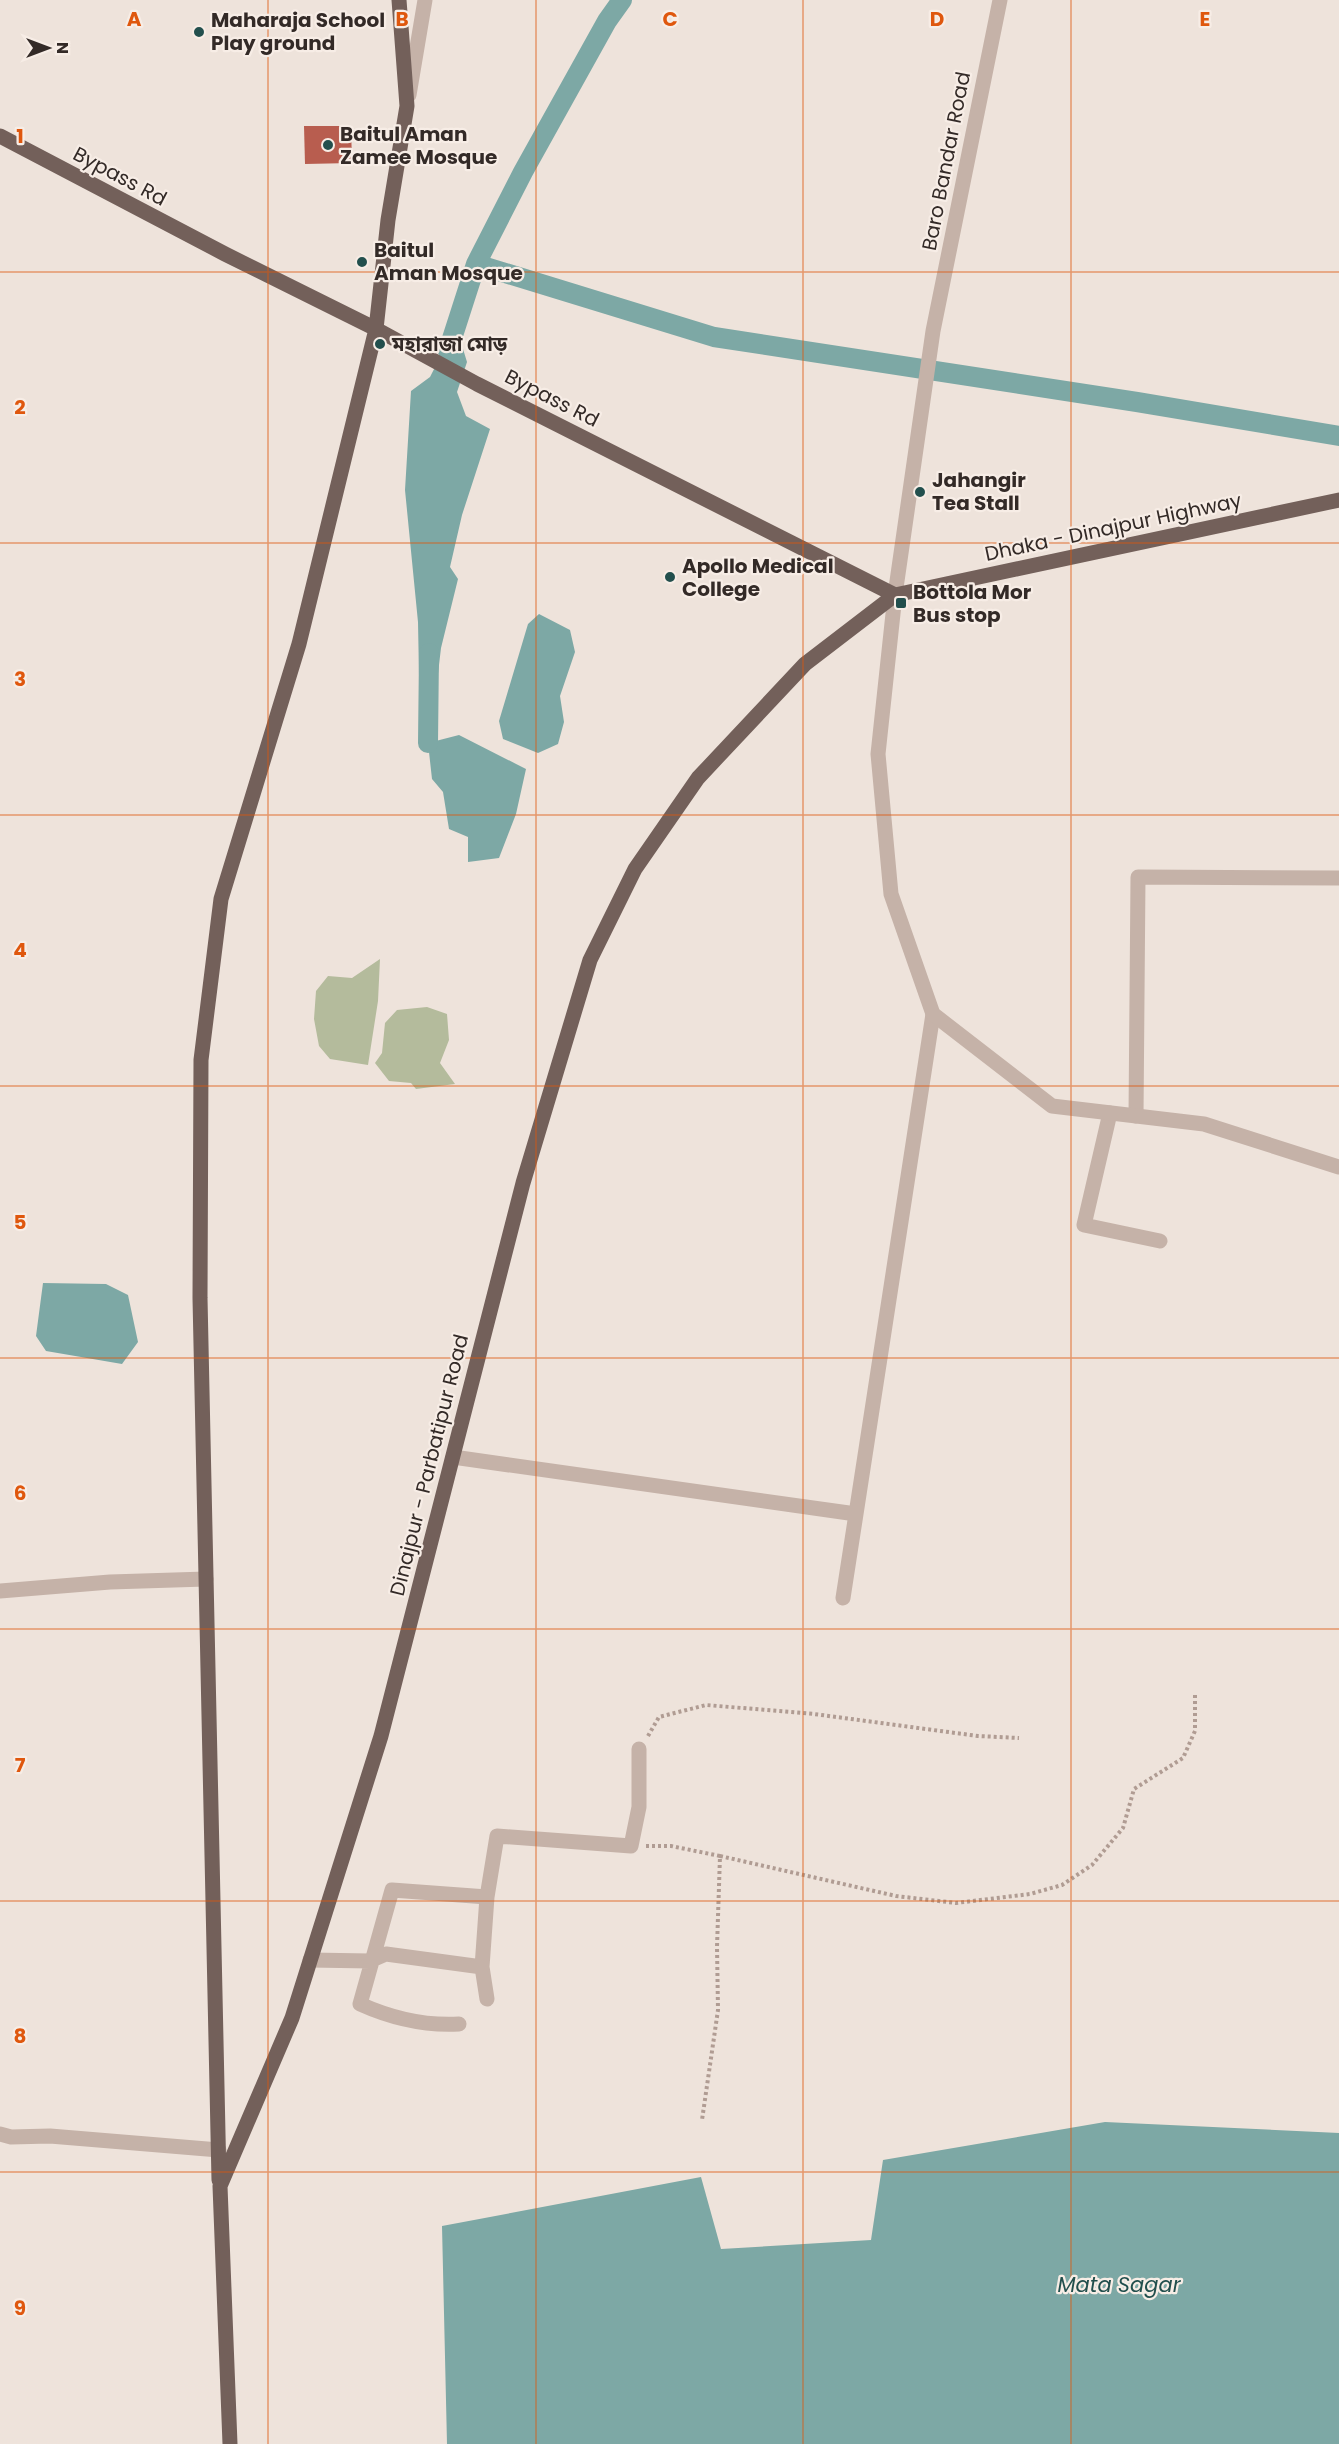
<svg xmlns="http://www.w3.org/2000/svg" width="1339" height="2444" viewBox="0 0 1339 2444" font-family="Poppins,'Noto Sans Bengali',sans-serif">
  <rect width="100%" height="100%" fill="#eee3db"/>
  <path fill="#b4bb9c" d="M380,959L378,1001L368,1065L330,1059L319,1046L314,1019L316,991L328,976L352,978Z
    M427,1007L447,1014L449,1040L440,1063L455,1084L416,1089L411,1083L389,1081L375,1063L382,1053L385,1023L397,1010Z"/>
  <path fill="#7da8a5" d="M456,326L467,362L457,392L466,416L490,429L462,515L450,567L458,579L441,648L437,682L419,675L418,622L405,490L411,391L430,377Z
    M539,614L570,630L575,652L560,696L564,722L558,744L538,753L503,739L499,721L528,624Z
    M459,735L526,769L516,814L499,858L468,862V837L449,829L443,792L432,779L428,743Z
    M43,1283L106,1284L128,1295L138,1342L122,1364L46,1351L36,1336Z
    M1105,2122L1339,2133V2444H447L442,2226L701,2177L721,2249L871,2240L883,2160Z"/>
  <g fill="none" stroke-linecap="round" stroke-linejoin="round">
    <path stroke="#7da8a5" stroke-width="20" d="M476,264L714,337L1137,402L1339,436
      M448,351L476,264L523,172L607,21L622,0
      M428,743L429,653"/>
  </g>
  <path fill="#b85d4f" d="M304,126H351L352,163L305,164Z"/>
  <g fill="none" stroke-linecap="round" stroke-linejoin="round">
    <path stroke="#b09c93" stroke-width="4" stroke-dasharray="3 3" stroke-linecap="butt" d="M648,1736L659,1717L706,1705L814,1714L978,1736L1019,1738
      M646,1846H671L720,1856L717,1947L718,2010L702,2120
      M720,1856L896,1896L956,1903L1030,1894L1062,1885L1092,1865L1123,1828L1134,1789L1183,1758L1195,1731V1694"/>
    <path stroke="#c5b2a8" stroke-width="15" d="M409,95L425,0
      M1110,1113L1084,1225L1160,1241
      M1136,1116L1138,877L1339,878
      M453,1457L856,1514L933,1014
      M0,1591L110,1582L206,1579
      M843,1598L856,1514
      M310,1960L370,1961L386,1954L482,1967
      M487,1999L482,1967L487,1897L497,1836L631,1846L639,1807V1749
      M459,2024C424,2026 391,2018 360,2004L392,1890L487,1897
      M0,2134L11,2137L50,2136L219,2150"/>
    <path stroke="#c5b2a8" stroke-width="15" d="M1000,0L933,331L895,595L878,754L891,894L933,1014L1052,1106L1204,1124L1339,1167"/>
    <path stroke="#73605a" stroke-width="15" d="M0,136L225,254L376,329L477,384L895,595
      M219,2180L200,1298L201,1060L221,899L299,644L376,329L388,220L407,106L399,0
      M230,2444L220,2186L292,2018L381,1736L523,1183L590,960L635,869L698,778L805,664L895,595L1339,500"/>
  </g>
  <path fill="none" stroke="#df570d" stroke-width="1.5" stroke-opacity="0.55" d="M268,0V2444M536,0V2444M803,0V2444M1071,0V2444M0,272H1339M0,543H1339M0,815H1339M0,1086H1339M0,1358H1339M0,1629H1339M0,1901H1339M0,2172H1339"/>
  <g fill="#224f4d" stroke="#f7ede6" stroke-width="2">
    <circle cx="199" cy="32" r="6"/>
    <circle cx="328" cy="145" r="6"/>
    <circle cx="362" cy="262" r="6"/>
    <circle cx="380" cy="344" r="6"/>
    <circle cx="920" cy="492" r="6"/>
    <circle cx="670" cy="577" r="6"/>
    <rect x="895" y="597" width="12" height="12" rx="3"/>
  </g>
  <g text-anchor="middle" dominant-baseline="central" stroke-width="4.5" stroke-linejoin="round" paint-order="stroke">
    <g font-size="20" font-weight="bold" fill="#332a27" stroke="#f7ede6" text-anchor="start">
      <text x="211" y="20">Maharaja School<tspan x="211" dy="23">Play ground</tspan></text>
      <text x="340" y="134">Baitul Aman<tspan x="340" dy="23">Zamee Mosque</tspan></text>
      <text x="374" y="250">Baitul<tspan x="374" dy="23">Aman Mosque</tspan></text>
      <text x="392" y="344">মহারাজা মোড়</text>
      <text x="932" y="480">Jahangir<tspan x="932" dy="23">Tea Stall</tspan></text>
      <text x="682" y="566">Apollo Medical<tspan x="682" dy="23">College</tspan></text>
      <text x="913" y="592">Bottola Mor<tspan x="913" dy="23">Bus stop</tspan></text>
    </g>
    <g font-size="20" fill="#332a27" stroke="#f7ede6">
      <text transform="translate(946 161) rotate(-79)">Baro Bandar Road</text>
      <text transform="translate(120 176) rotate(28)">Bypass Rd</text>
      <text transform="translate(552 398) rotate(27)">Bypass Rd</text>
      <text transform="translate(1113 527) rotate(-12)">Dhaka - Dinajpur Highway</text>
      <text transform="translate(429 1465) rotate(-76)">Dinajpur - Parbatipur Road</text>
    </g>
    <g font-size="21" font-style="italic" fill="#224f4d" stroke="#f7ede6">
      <text x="1119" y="2284">Mata Sagar</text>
    </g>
  </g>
  <g font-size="20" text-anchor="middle" font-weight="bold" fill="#df570d" stroke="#f7ede6" stroke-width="4.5" stroke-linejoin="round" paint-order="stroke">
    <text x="134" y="26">A</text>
    <text x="402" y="26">B</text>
    <text x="670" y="26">C</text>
    <text x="937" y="26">D</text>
    <text x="1205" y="26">E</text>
    <text x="20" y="143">1</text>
    <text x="20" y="414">2</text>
    <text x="20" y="686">3</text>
    <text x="20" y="957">4</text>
    <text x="20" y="1229">5</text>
    <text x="20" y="1500">6</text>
    <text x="20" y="1772">7</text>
    <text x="20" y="2043">8</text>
    <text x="20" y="2315">9</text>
  </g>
  <g transform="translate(48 48) rotate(90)" stroke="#f7ede6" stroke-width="4.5" paint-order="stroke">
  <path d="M0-4.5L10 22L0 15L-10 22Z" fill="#332a27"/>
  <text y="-9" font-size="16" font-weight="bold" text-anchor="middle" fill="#332a27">N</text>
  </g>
</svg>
